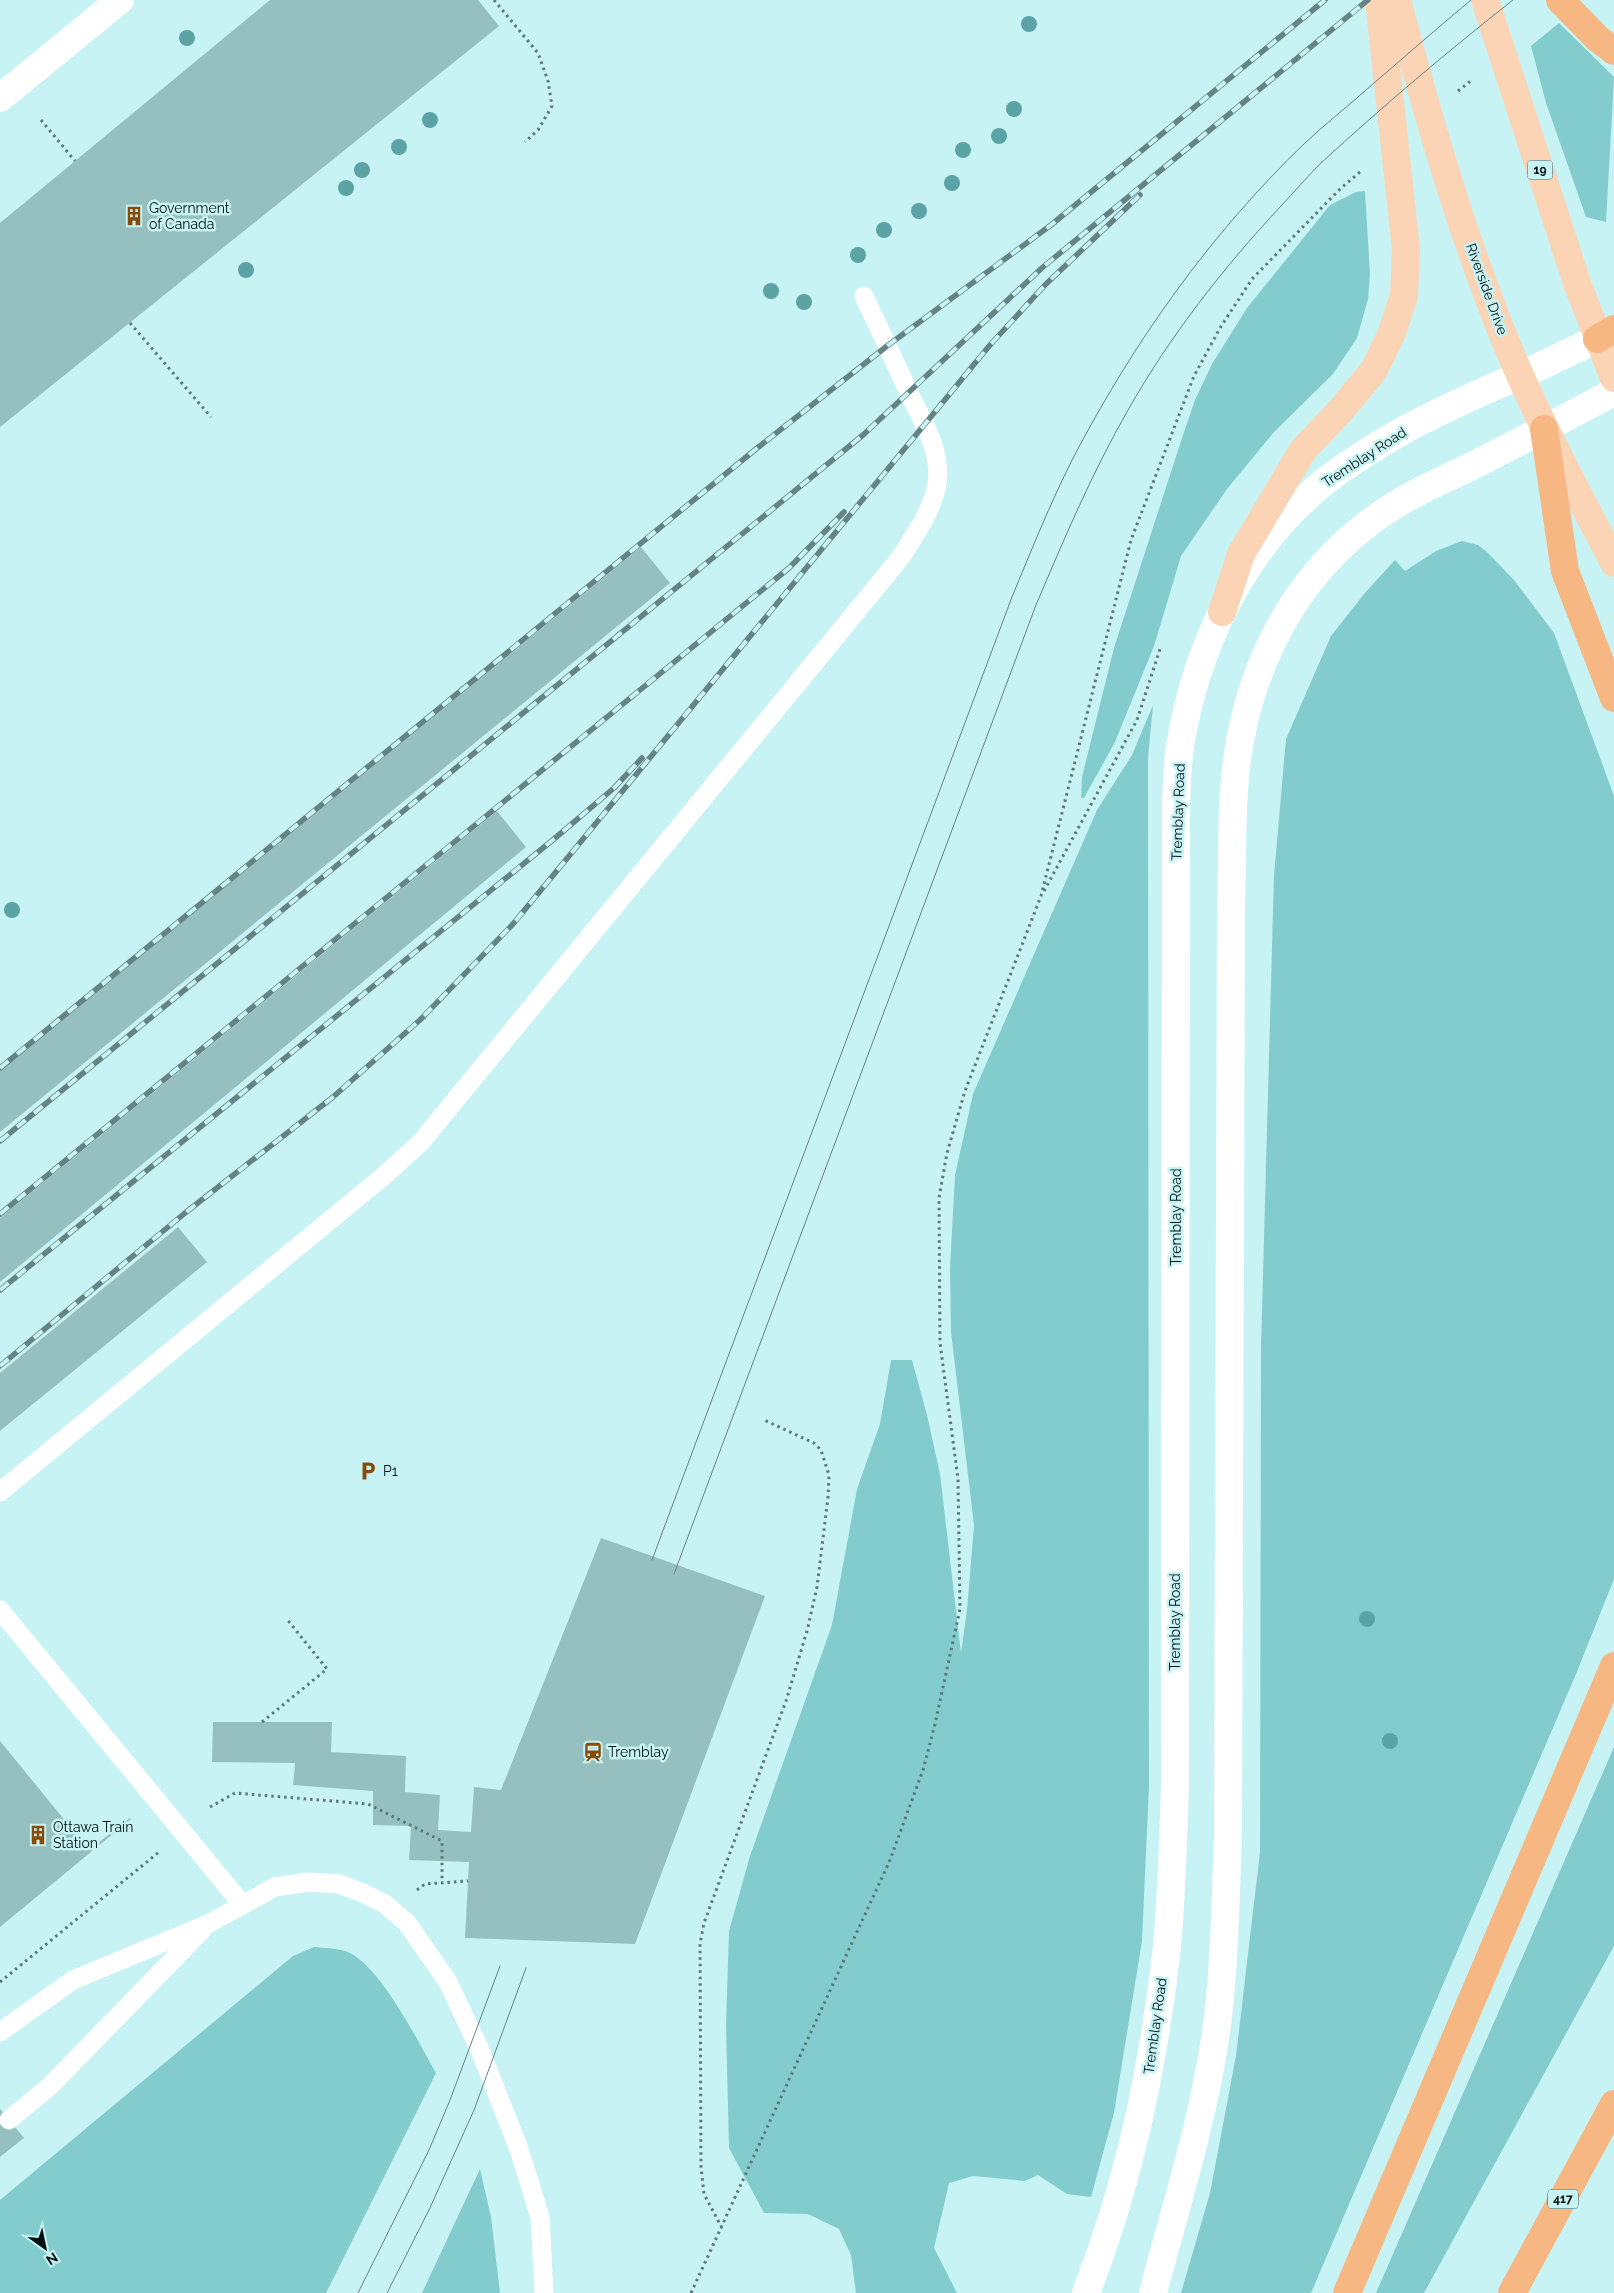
<svg xmlns="http://www.w3.org/2000/svg" width="1614" height="2293" viewBox="0 0 1614 2293" font-family="Raleway,sans-serif">
  <rect width="100%" height="100%" fill="#c8f3f4"/>
  <path fill="#83cccd" d="M1559,23L1614,77L1606,222L1586,217L1546,103L1531,46Z
    M1365,191L1370,274L1368,299L1357,338L1333,374L1274,432L1227,489L1181,556L1154,646L1115,742L1084,798H1081L1082,777L1114,648L1181,441L1195,400L1212,364L1247,308L1330,205L1356,192Z
    M1462,541L1478,545L1487,552L1514,580L1554,633L1614,796V1579L1576,1674L1311,2293H1181L1210,2193L1236,2056L1260,1852L1261,1347L1274,875L1286,739L1331,636L1364,594L1395,560L1405,571L1436,551Z
    M1153,705L1148,758L1149,1786L1142,1941L1114,2113L1091,2197L1067,2194L1038,2175L1025,2181L973,2176L949,2183L934,2248L957,2293H856L851,2255L839,2229L808,2214L764,2213L729,2148L726,2026L729,1931L750,1856L832,1625L857,1489L880,1424L891,1360H912L927,1415L940,1474L961,1653L967,1610L974,1525L951,1332L950,1268L955,1175L973,1094L1097,810L1132,755Z
    M1614,1747V1946L1424,2293H1376Z
    M314,1947C324,1948 335,1948 345,1951C379,1962 418,2042 436,2073L326,2293H0V2200L293,1956Z
    M480,2169L491,2217L500,2293H422Z"/>
  <path fill="#96c0c0" d="M270,0H478L499,26L0,427V223Z
    M641,547L670,583L0,1132V1071Z
    M497,811L526,847L0,1282V1218Z
    M178,1227L207,1262L0,1431V1373Z
    M601,1538L765,1596L635,1944L465,1938L469,1862L409,1860L411,1826L373,1825V1791L293,1785L295,1763L212,1762L213,1722H332L331,1752L406,1756L405,1792L440,1795L438,1830L471,1832L474,1787L501,1790Z
    M0,1741L89,1850L130,1818L131,1819L0,1927Z
    M0,2109L24,2138L0,2157Z"/>
  <g fill="none" stroke-linecap="round" stroke-linejoin="round">
    <path stroke="#5c7777" stroke-width="3" stroke-dasharray="2.5 4" stroke-linecap="butt" d="M494,0L538,53L548,81L552,106L538,130L525,142
      M1458,91L1473,79
      M41,120L75,161
      M130,323L211,417
      M1044,891L1137,720L1160,649
      M262,1722L327,1669L286,1618
      M210,1807L235,1793L368,1804L442,1841V1882
      M417,1890L425,1884L468,1881
      M0,1982L159,1852
      M722,2228L704,2194L701,2167L700,1944L704,1923L786,1701L807,1631L817,1587L828,1497L829,1475L821,1450L814,1443L764,1420
      M691,2293L890,1860L923,1770L935,1724L960,1609L958,1479L940,1343L939,1198L947,1153L965,1091L1041,896L1131,540L1194,376L1220,328L1252,279L1340,189L1361,171"/>
    <path stroke="#fff" stroke-width="19" d="M0,1492L386,1174L421,1142L901,557C914,536 930,514 936,489C945,453 920,418 906,386C892,356 878,326 864,296
      M0,1610L242,1904
      M0,2032L73,1980L208,1924L275,1887L309,1882L339,1884L363,1893L385,1904L407,1923L448,1982L480,2050L519,2149L540,2217L544,2293
      M9,2120L51,2085L202,1930"/>
    <path stroke="#fff" stroke-width="28" d="M0,98L120,0
      M1086,2293C1129,2183 1152,2073 1166,1956C1172,1899 1173,1842 1175,1786L1176,803C1177,785 1177,765 1180,747C1195,650 1241,552 1317,488C1342,467 1371,449 1399,433C1437,411 1478,394 1518,376C1545,365 1571,351 1597,339
      M1153,2293C1175,2209 1202,2125 1215,2039C1225,1973 1225,1904 1228,1838L1231,908C1233,854 1230,794 1240,741C1258,644 1308,560 1392,507C1419,489 1451,477 1480,462C1525,439 1569,416 1614,392"/>
    <path stroke="#fad4b5" stroke-width="28" d="M1397,0C1424,102 1453,205 1491,304C1524,394 1570,478 1614,563
      M1485,0L1577,283L1614,378
      M1222,612L1241,554L1303,450L1342,409L1374,370L1391,335L1404,296L1406,250L1379,0"/>
    <path stroke="#f6b783" stroke-width="28" d="M1560,0L1597,38L1614,51
      M1597,339L1614,329
      M1544,429L1565,571L1614,698
      M1347,2293L1614,1666
      M1512,2293L1614,2104"/>
    <path stroke="#668383" stroke-width="1" d="M652,1560L1012,597C1031,551 1050,504 1072,460C1133,343 1210,234 1305,143C1325,124 1346,108 1366,90C1401,60 1436,29 1471,0
      M674,1574L1036,605C1064,539 1092,473 1128,410C1170,336 1223,268 1281,206C1294,192 1307,177 1321,163C1383,106 1447,52 1513,0
      M358,2293L429,2150L450,2100L500,1966
      M387,2293L429,2210L474,2110L526,1968"/>
    <defs>
      <path id="rail" d="M0,1068L756,449L887,346L1051,225L1325,0
        M0,1141L863,435L1043,267L1368,0
        M0,1214L789,568L844,512
        M0,1290L554,839L614,788L642,758
        M0,1366L185,1213L333,1097L420,1020L513,924L990,345L1046,284L1140,195"/>
    </defs>
    <use href="#rail" stroke="#668383" stroke-width="5.5"/>
    <use href="#rail" stroke="#c8f3f4" stroke-width="4" stroke-dasharray="11" stroke-linecap="butt"/>
  </g>
  <g fill="#5ca3a5">
    <circle cx="1029" cy="24" r="8"/>
    <circle cx="187" cy="38" r="8"/>
    <circle cx="1014" cy="109" r="8"/>
    <circle cx="430" cy="120" r="8"/>
    <circle cx="999" cy="136" r="8"/>
    <circle cx="399" cy="147" r="8"/>
    <circle cx="963" cy="150" r="8"/>
    <circle cx="362" cy="170" r="8"/>
    <circle cx="952" cy="183" r="8"/>
    <circle cx="346" cy="188" r="8"/>
    <circle cx="919" cy="211" r="8"/>
    <circle cx="884" cy="230" r="8"/>
    <circle cx="858" cy="255" r="8"/>
    <circle cx="246" cy="270" r="8"/>
    <circle cx="771" cy="291" r="8"/>
    <circle cx="804" cy="302" r="8"/>
    <circle cx="12" cy="910" r="8"/>
    <circle cx="1367" cy="1619" r="8"/>
    <circle cx="1390" cy="1741" r="8"/>
  </g>
  <defs>
    <symbol id="building-bare" viewBox="-9 -9 18 18"><path d="M-4-6H4V6H1V3H-1V6H-4ZM-2.5-4.3h1.7v1.8h-1.7ZM.8-4.3h1.7v1.8H.8ZM-2.5-1h1.7V.8h-1.7ZM.8-1h1.7V.8H.8Z" fill="#884c08" stroke="#c8f3f4" stroke-width="2.5" paint-order="stroke"/></symbol>
    <symbol id="parking-bare" viewBox="-9 -9 18 18"><path d="M-3.5-5.5H1a3.5 3.5 0 0 1 0 7H-1V5.5H-3.5ZM-1-3.4V-.6H.8a1.4 1.4 0 0 0 0-2.8Z" fill="#884c08" stroke="#c8f3f4" stroke-width="2.5" paint-order="stroke"/></symbol>
    <symbol id="station-bare" viewBox="-9 -9 18 18"><path d="M-3-6H3Q5-6 5-4V2Q5 4 3 4L4.5 6H3L1.5 4h-3L-3 6H-4.5L-3 4Q-5 4-5 2V-4Q-5-6-3-6ZM-3.5-4v3h7v-3ZM-3.5 1v1.5H-2V1ZM2 1v1.5H3.5V1Z" fill="#884c08" stroke="#c8f3f4" stroke-width="2.5" paint-order="stroke"/></symbol>
  </defs>
  <g fill-rule="evenodd">
    <use href="#building-bare" x="120" y="202" width="28" height="28"/>
    <use href="#parking-bare" x="354" y="1457" width="28" height="28"/>
    <use href="#station-bare" x="579" y="1738" width="28" height="28"/>
    <use href="#building-bare" x="24" y="1821" width="28" height="28"/>
  </g>
  <g text-anchor="middle" dominant-baseline="central" stroke-width="5" stroke-linejoin="round" paint-order="stroke">
    <g fill="#c8f3f4" stroke="#3d5454" stroke-width="1">
      <rect x="1527.5" y="160.5" width="25" height="19" rx="4"/>
      <rect x="1548" y="2189.5" width="30" height="19" rx="4"/>
    </g>
    <g font-size="12" font-weight="bold" fill="#021010">
      <text x="1540" y="170">19</text>
      <text x="1563" y="2199">417</text>
    </g>
    <g font-size="14" fill="#021010" stroke="#c8f3f4" text-anchor="start">
      <text x="149" y="208">Government<tspan x="149" dy="16">of Canada</tspan></text>
      <text x="383" y="1471">P1</text>
      <text x="608" y="1752">Tremblay</text>
      <text x="53" y="1827">Ottawa Train<tspan x="53" dy="16">Station</tspan></text>
    </g>
    <g font-size="14" fill="#021010" stroke="#c8f3f4">
      <text transform="translate(1487 289) rotate(70)">Riverside Drive</text>
      <text transform="translate(1364 457) rotate(-33)">Tremblay Road</text>
      <text transform="translate(1178 812) rotate(-88)">Tremblay Road</text>
      <text transform="translate(1176 1217) rotate(-90)">Tremblay Road</text>
      <text transform="translate(1175 1622) rotate(-90)">Tremblay Road</text>
      <text transform="translate(1155 2026) rotate(-82)">Tremblay Road</text>
    </g>
  </g>
  <g transform="translate(45 2248) rotate(147)" stroke="#c8f3f4" stroke-width="4" paint-order="stroke">
  <path d="M0-4L9 19L0 12L-9 19Z" fill="#021010"/>
  <text y="-8" font-size="14" font-weight="bold" text-anchor="middle" fill="#021010">N</text>
  </g>
</svg>
